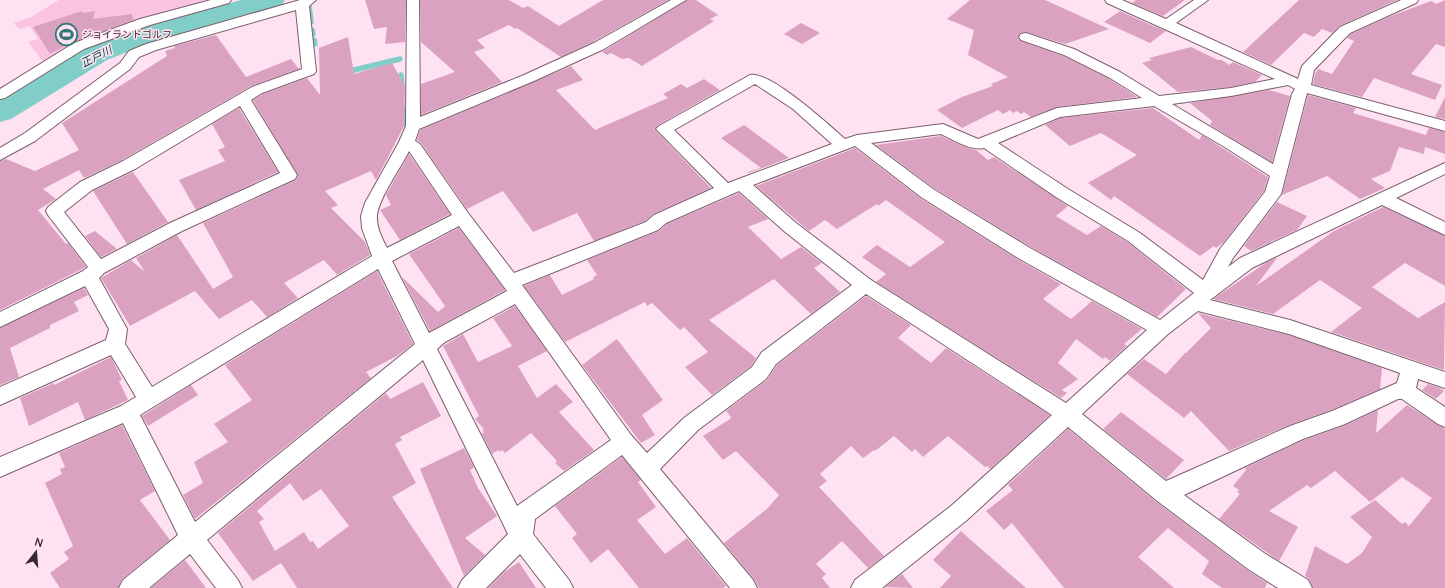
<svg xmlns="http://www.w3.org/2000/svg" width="1445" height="588" viewBox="0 0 1445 588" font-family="Manrope,'Noto Sans JP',sans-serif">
  <rect width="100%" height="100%" fill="#ffe2f1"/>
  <path fill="#fac4e1" d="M59,0H214L128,24L119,25L43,62L28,42L38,39L30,26L19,29L14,23L31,17Z"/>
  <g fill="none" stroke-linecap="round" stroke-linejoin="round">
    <path stroke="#80cec7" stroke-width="5.5" d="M309,6L311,22
      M312,30L313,34
      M314,40L315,44
      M348,67L350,71L400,59
      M401,75L402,88
      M403,108L405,124"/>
    <path fill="#80cec7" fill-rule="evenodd" d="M241,0H285L281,6L145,45L107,60L11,119L0,122V98L87,48L125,33Z"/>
  </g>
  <path fill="#daa2c0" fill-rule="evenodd" d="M365,0H406L405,42L385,44L387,27L374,29Z
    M420,0H509L523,8L528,6L559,26L603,0H668L593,42L561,57L517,28L515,29L509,25L477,40L485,48L474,52L502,82L421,115V84L455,72L421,42Z
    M687,0H696L718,15L710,19L714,21L642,66L629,58L622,59L611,53L607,55L602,52Z
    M970,0H1045L1109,29L1065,44L1026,32L1020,33L1018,38L1021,41L1063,56L1109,79L1137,97L1057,107L1031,117L1024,112L1021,114L1017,111L1013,113L1010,110L1003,114L998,110L962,128L937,110L962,97L993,86L991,84L1008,77L968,55L974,30L947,19Z
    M1136,0H1185L1163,16L1132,3Z
    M1299,0H1397L1339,26L1332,33L1322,29L1314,37L1304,33L1271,65L1243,52Z
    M1445,0V47L1436,44L1411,74L1442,85L1435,100L1374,78L1362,97L1313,84L1315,74L1318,69L1332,74L1354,41L1347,38L1351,34L1391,16L1431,1L1436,4Z
    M82,11L83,13L95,11L93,19L132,14L133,20L73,42L50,54L33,27Z
    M1120,11L1151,25L1166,31L1150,43L1104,22Z
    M801,23L820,33L802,44L784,34Z
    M216,35L246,77L291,59L299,69L251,86L122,160L84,178L79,170L43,189L56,199L38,210L66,244L68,243L86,267L0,310V161L6,159L35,171L79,150L62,123L167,56L165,51L175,48L174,46Z
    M348,37L354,74L392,63L405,86L404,126L376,180L371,171L325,191L338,205L331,208L365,242L370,255L337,275L324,260L284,283L298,298L267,317L252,300L219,319L195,291L130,326L101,278L131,260L145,272L136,258L177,235L213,289L233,277L203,223L296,180L298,176L253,100L263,94L307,78L320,95L319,48Z
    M1191,47L1218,60H1222L1229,65L1233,62L1262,75L1255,82L1231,87L1178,92L1142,63L1152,60L1149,58Z
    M571,66L583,80L556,90L595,130L668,98L663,94L681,84L687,88L704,79L720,90L658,125L654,129L711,188L653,214L645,221L594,241L577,213L533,232L503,191L467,209L421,143L417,140L420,130Z
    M1269,90L1290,96L1272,162L1210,125L1212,121L1190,103Z
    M1308,95L1356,108L1353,113L1426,135L1429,128L1445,132V154L1425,147L1424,154L1399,147L1390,171L1371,179L1385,188L1360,199L1327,176L1282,195Z
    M1445,97V119L1435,117Z
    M239,108L278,172L196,210L179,180L225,161L218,150L225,147L212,124Z
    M1153,108L1199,140L1202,135L1268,177L1264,191L1224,242L1216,248L1214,246L1200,256L1114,196L1111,200L1088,183L1137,155L1101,133L1070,146L1045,125L1060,118Z
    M744,125L789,158L749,173L748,172L761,168L721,138Z
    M941,136L962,146L976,150L988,160L994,157L1068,206L1056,216L1087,235L1101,226L1127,242L1186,289L1157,317L1031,247L934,188L876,145Z
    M855,148L920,198L1017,259L1061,284L1043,299L1071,319L1092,301L1142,329L1124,344L1127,346L1110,361L1105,357L1103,359L1076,339L1058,363L1078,379L1062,390L1067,393L1061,398L876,282L886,274L862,257L877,245L910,267L945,242L886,200L878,206L877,204L837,229L825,220L809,231L756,186Z
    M409,154L450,214L400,240L380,210L391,205L386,195Z
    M133,172L168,222L127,244L93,191Z
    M739,193L768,219L748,227L781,259L801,247L822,263L814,268L840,292L811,314L774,279L709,320L756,358L751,366L712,395L685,367L708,352L684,327L680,330L652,303L647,306L645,302L565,342L524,286L550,275L562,295L594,279L593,277L597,275L587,260L659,231L667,224Z
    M1277,202L1307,216L1297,230L1251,251L1244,246Z
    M1383,207L1445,236V286L1405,263L1372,287L1418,318L1445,302L1444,370L1331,332L1362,308L1320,280L1273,314L1213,299L1267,262L1277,258L1256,286L1334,231Z
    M459,228L505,290L430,331L402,277L438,312L445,306L409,254Z
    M95,231L117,249L101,257L85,236Z
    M377,271L413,344L397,356L366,372L371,378L195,519L183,495L203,483L194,462L228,442L214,424L252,400L225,365Z
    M84,288L88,295L74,302L79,311L50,325V328L10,348L19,377L0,385V328Z
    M866,296L911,325L898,338L931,363L946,348L1050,415L990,469L987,466L985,467L948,436L923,457L915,449L912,452L894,436L875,451L874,450L863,458L851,446L820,474L827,481L819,487L884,556L868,568L842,541L816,564L826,574L822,578L830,588H759L754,579L724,543L768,508L779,495L736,451L723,460L703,436L730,419L731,417L726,411L767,380L777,365Z
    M515,306L547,351L518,366L537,398L556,384L573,402L559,412L594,450L564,471L555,463L557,461L531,433L505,453L502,450L500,452L498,450L492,454L482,434L484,432L482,430L484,429L475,419L479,416L443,346L463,334L478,362L512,346L493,318Z
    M1198,313L1289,335L1382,368L1380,389L1331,410L1289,425L1229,451L1191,411L1184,418L1127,374L1144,359L1166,374L1185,353H1186L1211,328Z
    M617,339L663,400L642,415L655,435L641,443L582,365Z
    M111,357L122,380L119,381L128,400L85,420L78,402L29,426L20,398L54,383V385Z
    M423,382L441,416L400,437L402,440L395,444L416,483L392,497L453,588H297L281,563L253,581L218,533L386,393L390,399ZM290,483L303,501L321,489L349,526L318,549L313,541L310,542L304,532L275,551L259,522L264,519L257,511Z
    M1428,384L1440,388L1444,391L1436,399L1422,390Z
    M191,385L198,395L148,426L142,416Z
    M1407,405L1445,429V588H1313L1309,579L1305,576L1315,546L1347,564L1362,553L1372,537L1350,517L1375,500L1402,524L1405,522L1409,526L1432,498L1402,477L1370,502L1335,471L1311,488L1307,485L1269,511L1298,527L1279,561L1219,519L1240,494L1237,492L1239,490L1233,486L1246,470L1245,468L1304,440L1346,425L1378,410L1376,433Z
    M1121,412L1184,460L1166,479L1103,429Z
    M122,425L155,491L140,500L170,540L122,579L118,588H60L50,573L69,559L64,552L73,546L45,483L62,474L60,469L65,467L59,453Z
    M1068,429L1155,501L1247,570L1267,583L1265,588H1222L1202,574L1209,561L1168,528L1138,557L1174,588H1064L1012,523L1004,530L986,511L1013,490L1008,485Z
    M464,448L474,467L470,470L478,488L497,516L465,538L485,555L464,576L420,469Z
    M622,457L641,480L638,482L656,507L637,520L665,554L687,538L726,586L723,588H639L608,549L591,563L572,538L577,534L555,506Z
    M961,531L973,542L1026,588H940L951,576L933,560Z
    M185,560L206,588H151Z
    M519,562L536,588H488L504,572Z
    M902,574L913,588L885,587Z"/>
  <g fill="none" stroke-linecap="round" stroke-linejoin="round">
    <defs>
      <path id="street" d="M211,0H231L229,3L150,25L84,49L5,98L0,99V89L74,43L140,19Z
        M300,0H316L309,6L316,71L314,74L262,93L251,100L297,175L295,179L182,231L104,273L99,278L127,329L125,344L152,387L372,256L362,228L361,216L365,203L399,142L406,126L407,0H419L420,117L524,75L594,43L671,0H686L604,49L534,81L419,129L415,141L420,144L468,213L514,273L646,222L654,215L714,188L656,129L659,126L750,75C769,70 829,125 845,139L857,135L943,124L978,139L1057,108L1142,98L1110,78L1064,55L1021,40L1019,37L1021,34L1026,33L1074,49L1120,72L1159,96L1231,88L1275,79L1107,3L1105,0H1122L1166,19L1194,0H1208L1176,23L1298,79L1302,66L1340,27L1401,0H1418L1416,3L1350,33L1314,70L1311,85L1445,121V131L1307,93L1281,194L1233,258L1228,267L1240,258L1445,163V174L1396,198L1445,222V235L1382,205L1252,268L1210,300L1290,320L1445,372V388L1418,379L1416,388L1445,407V427L1438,424L1402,399H1398L1345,424L1303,439L1184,495L1264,553L1308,580L1312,588H1278L1248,569L1156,500L1068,427L967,520L882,588H851L855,580L951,506L1052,415L866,294L776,364L766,379L698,430L660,469L753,580L757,588H730L622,455L535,519L533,534L569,580L573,588H546L520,554L486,588H458L462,580L508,534L423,360L207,540L238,580L242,588H216L190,554L149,588H119L123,580L178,535L123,423L0,477V457L121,406L136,397L111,355L0,405V387L106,340L109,329L85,286L0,327V312L83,271L88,267L48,215L46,211L48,207L80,182L123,161L252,87L302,69L296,10L156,50L139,57L130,69L35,141L0,160V148L25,133L120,63L129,51L146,44ZM755,84L793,109L832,144L728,183L674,130ZM1288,85L1295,89L1292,94L1273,164L1172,104L1231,96ZM240,106L280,173L170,223L101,259L64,212L92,190L135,169ZM1154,106L1223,146L1270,176L1265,192L1220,249L1203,280L1140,233L1068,189L998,143L1060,117ZM941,134C954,140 970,151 984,148L1056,197L1128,241L1194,293L1160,320L1030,248L933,189L871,143ZM855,146L921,197L1018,258L1147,330L1066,403L871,280L796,223L753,185ZM409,151L452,215L387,248C382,238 376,227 377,215C380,196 400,169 409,151ZM739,191L784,231L852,285L762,352L752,367L684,418L647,453L631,435L522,285L658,230L666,223ZM459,226L507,291L429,333L392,261ZM378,269L415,344L195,522L140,415ZM515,304L611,440L517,506L437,349L445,342ZM1198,311L1289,334L1400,373L1397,383L1332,411L1290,426L1166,481L1082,414L1168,334Z"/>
    </defs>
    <use href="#street" stroke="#7b5d6d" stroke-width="2"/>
    <use href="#street" fill="#fff" fill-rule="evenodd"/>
  </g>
  <defs>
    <symbol id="stadium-ring" viewBox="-11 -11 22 22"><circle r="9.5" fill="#ffe2f1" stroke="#307873" stroke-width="1.5"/><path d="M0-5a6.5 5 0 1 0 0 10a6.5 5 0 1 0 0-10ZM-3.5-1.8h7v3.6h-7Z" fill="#307873"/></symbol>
  </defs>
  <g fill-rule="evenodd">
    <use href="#stadium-ring" x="54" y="22" width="25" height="25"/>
  </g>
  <g text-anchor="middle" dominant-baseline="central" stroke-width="3" stroke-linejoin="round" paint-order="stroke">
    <g font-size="10" fill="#362930" stroke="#ffe2f1" text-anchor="start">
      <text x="82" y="34">ジョイランドゴルフ</text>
    </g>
    <g font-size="11" font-style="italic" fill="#004945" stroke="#ffe2f1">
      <text transform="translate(96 56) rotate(-27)">正戸川</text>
    </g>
  </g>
  <g transform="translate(36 552) rotate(17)" stroke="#ffe2f1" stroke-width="3" paint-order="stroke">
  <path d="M0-3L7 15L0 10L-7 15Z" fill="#362930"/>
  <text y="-6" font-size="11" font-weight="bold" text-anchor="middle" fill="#362930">N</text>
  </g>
</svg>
